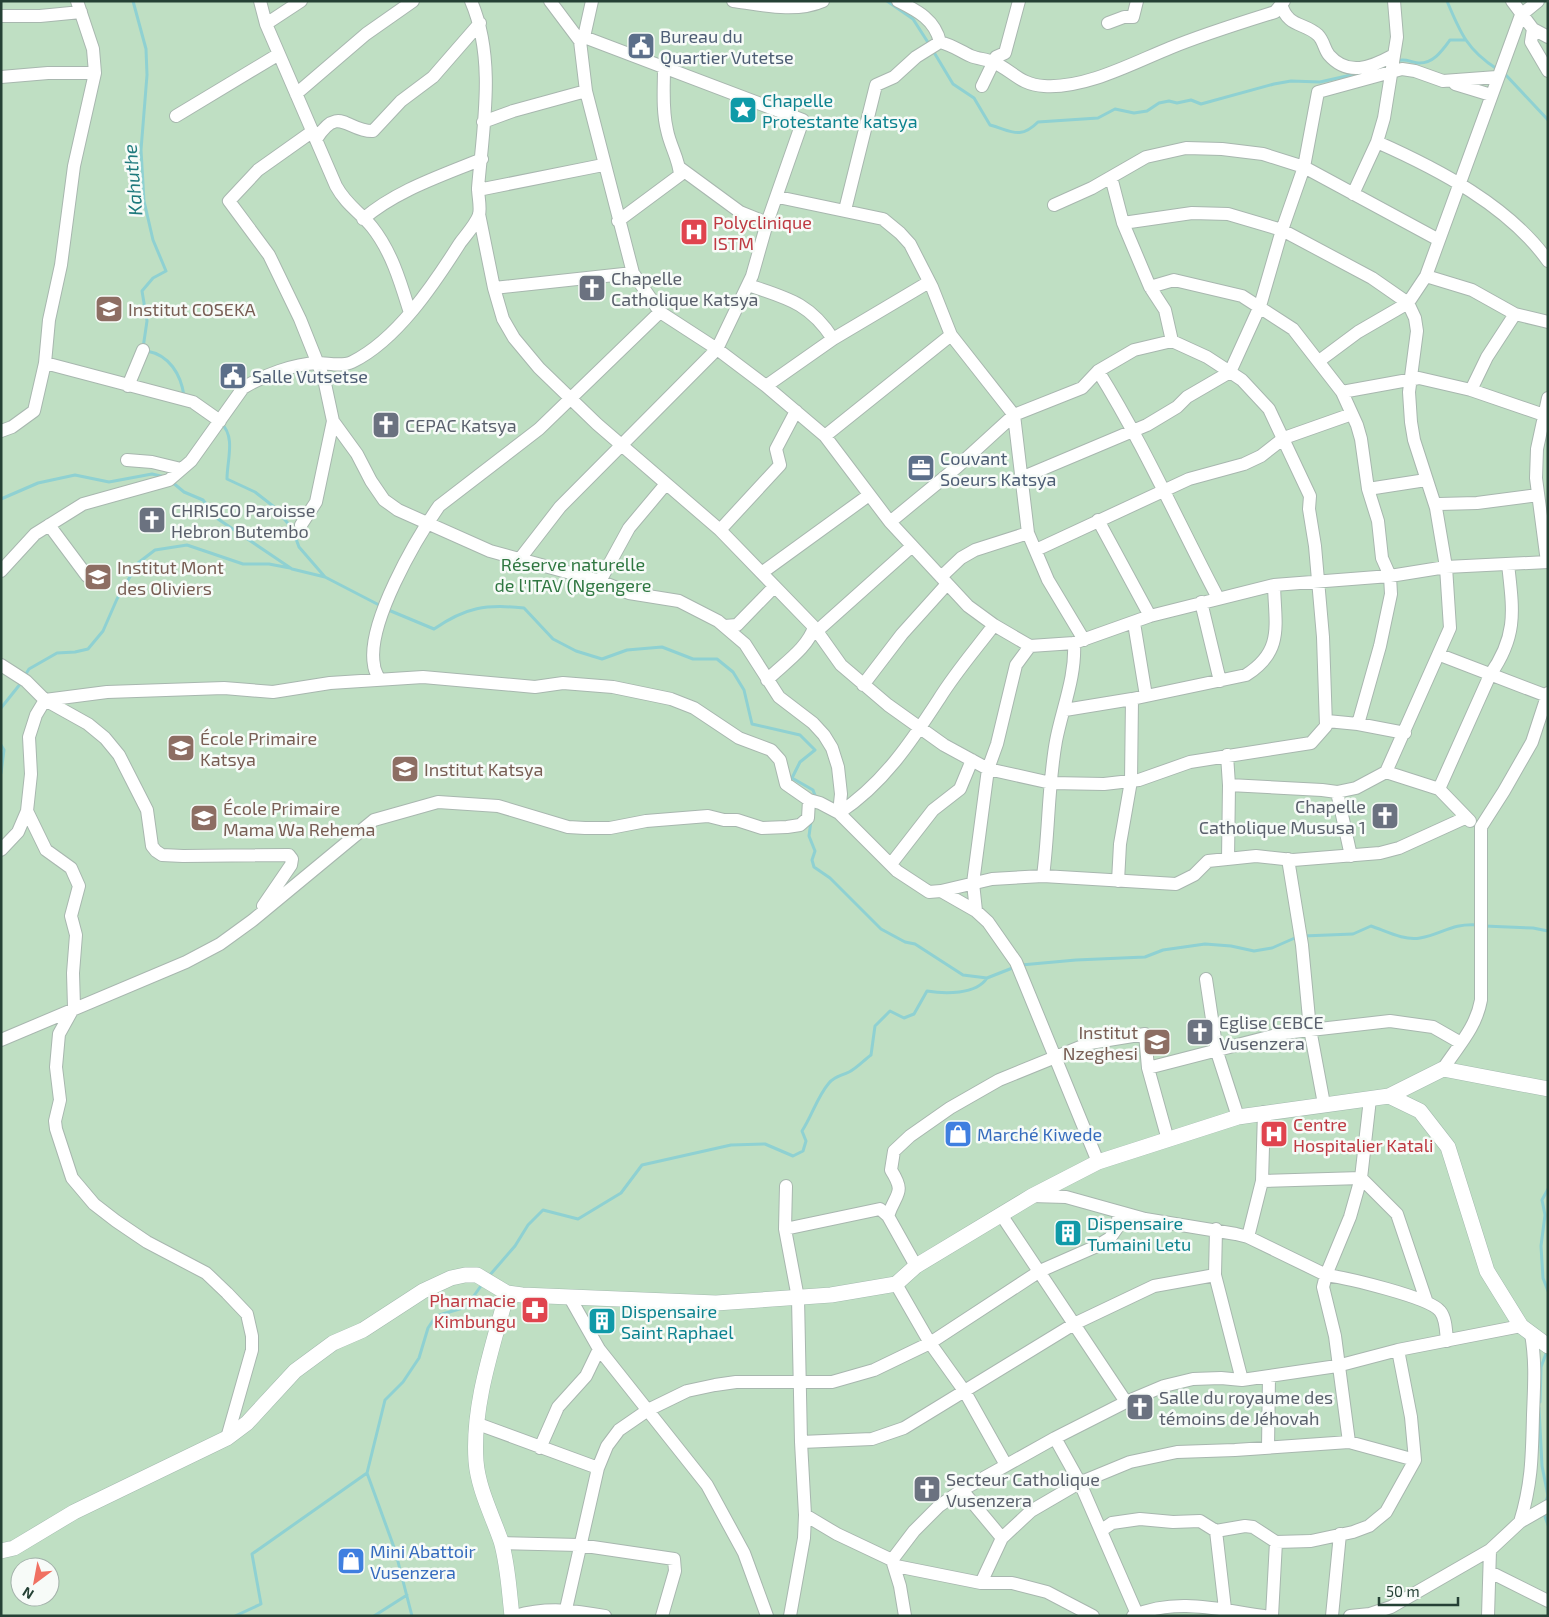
<svg xmlns="http://www.w3.org/2000/svg" width="1549" height="1617" viewBox="0 0 1549 1617" font-family="'Exo 2',sans-serif">
  <rect width="100%" height="100%" fill="#e6eee9"/>
  <path fill="#bfdfc3" fill-rule="evenodd" d="M1,1H1548V1616H1ZM20,1567H50V1597H20Z"/>
  <g fill="none" stroke-linecap="round" stroke-linejoin="round">
    <path stroke="#8fd1d2" stroke-width="3" d="M133,1L146,49L147,75L141,150L144,201L153,240L166,271L153,278L142,291L147,321L143,348
      M887,1L913,19L929,44
      M1447,1C1460,32 1467,50 1497,69
      M932,49L953,84L974,98L990,125C1012,131 1020,140 1038,122L1098,118L1115,109L1134,113L1147,111L1159,103L1169,101L1177,103L1191,100L1201,104L1274,84L1291,81L1320,82L1360,73
      M1397,61C1405,58 1410,62 1418,63C1433,64 1442,51 1450,40H1464
      M1504,73L1548,120
      M147,351C169,355 181,374 184,396
      M221,423C236,437 227,460 227,479L255,492L273,506L292,528L299,547L325,577
      M172,482L184,492L203,500L218,519L292,569L325,577L381,606
      M1,499L38,483L75,475L109,482L152,474L165,477
      M386,609L434,629C466,607 486,604 524,608L553,639L576,651L602,659L627,650L662,647L693,659H717L733,672L744,690L752,724L800,735L815,750L800,762L792,778L813,790L816,798
      M24,677L29,669L57,653L75,652L88,649L103,631L117,599L138,563L155,550L187,545L243,564H269L290,568
      M1,708L21,683
      M1,745L4,750L1,773
      M811,821L809,836L815,851L812,860L814,867L830,878L881,929L905,942L915,944L963,975L987,978L1015,967
      M1484,926L1533,928L1548,931
      M1303,936L1353,934L1371,926C1386,931 1404,941 1420,938C1443,934 1451,923 1478,925
      M1021,965L1076,960L1145,957L1163,950L1205,944L1231,946L1254,951L1272,948L1297,937
      M1548,1189L1542,1200L1545,1215L1541,1246L1543,1278L1548,1291
      M489,1276L515,1246L528,1225L543,1210L578,1219L621,1193L642,1165L731,1145L765,1144L793,1156L803,1151L806,1141L802,1131C812,1116 817,1097 829,1083C835,1076 841,1076 849,1072C857,1068 864,1060 871,1055L875,1026L890,1011L904,1018L914,1014L927,991C944,994 976,995 987,978
      M1540,1402L1541,1367L1547,1351
      M1539,1408L1542,1466L1548,1496L1545,1503
      M1543,1511L1548,1525
      M235,1616L261,1604L252,1554L367,1473
      M374,1616L407,1595
      M412,1616L395,1550L367,1473L385,1400L403,1382L419,1358L428,1328L436,1316L466,1307L483,1283"/>
    <defs>
      <path id="street" d="M260,1L266,24L336,186C347,206 360,212 372,227C392,252 401,284 410,313
        M550,1L580,41L586,91L633,273L660,312L717,349L766,386L825,436L890,522L968,606L994,625L1030,646L1074,643L1150,616L1274,585L1390,576L1446,567L1548,562
        M733,1C762,5 796,13 823,1
        M898,1C918,11 935,20 940,42
        M1512,1L1533,29L1548,37
        M1281,4C1288,28 1304,22 1318,35C1324,41 1324,49 1329,55C1348,77 1372,67 1392,56
        M1,16H40L81,12
        M1108,23L1124,17H1133L1137,1
        M266,24L301,1
        M1533,29L1531,42L1548,71
        M580,41L584,37L592,1
        M1,77L48,73H95
        M1455,84L1491,95
        M982,86L996,57L1005,53L1019,1
        M296,94L366,34L413,1
        M176,116L279,54
        M483,122L513,111L586,91
        M313,131L258,170L229,201L269,255L300,319L324,379L333,421L357,454L371,481L384,500L398,510L490,551L600,581L629,593L679,601L718,621L745,644L779,697L813,723L824,735L832,748L838,767L841,794L839,813
        M317,138C339,104 348,132 373,131L401,101L433,77L480,23
        M1377,142C1438,169 1509,206 1548,261
        M680,168L740,212L767,223
        M1111,177L1123,223L1150,287L1165,310L1172,341
        M478,190L603,165
        M1353,194L1377,142L1384,118L1397,37L1394,1
        M778,197L883,219L900,233L910,244L932,287L951,335L1014,415L1028,533L1048,580L1084,640
        M1054,205L1092,188L1146,157L1186,148L1222,149L1263,154L1304,167L1439,240
        M845,210L876,85L894,77L916,57L940,42C952,45 960,51 971,56C978,59 986,59 993,62C1012,70 1020,85 1044,86C1085,89 1133,63 1170,48C1204,34 1240,23 1275,12L1284,1
        M479,214L494,288L503,319L514,338L539,368L597,424L720,530L814,627L841,665L888,705L944,745L988,769L1051,783L1104,784L1139,780L1190,762L1311,743L1326,726L1323,637L1315,546L1309,509L1310,496L1269,409L1242,380L1230,372L1207,357L1172,341L1134,350L1098,371L1082,388L1014,415L957,467L890,522
        M363,219C397,190 441,176 482,159
        M618,221L680,175C679,159 670,146 667,130C662,110 664,88 664,67
        M1123,223L1192,213L1228,214L1282,230L1372,278L1408,303L1415,318L1417,331L1409,392L1411,422L1414,440L1436,508L1446,567L1450,628L1386,772L1356,788L1337,792L1322,790L1229,785L1228,859
        M1426,276L1472,290L1515,314L1548,322
        M748,285C787,298 810,303 833,339
        M1150,287L1174,280L1242,296L1293,329L1342,392L1357,425L1361,439L1368,489L1378,521L1382,558L1390,576L1391,594L1380,646L1358,724
        M494,288L633,273
        M1319,361L1358,332L1408,303L1426,276L1521,15L1538,1
        M45,363L193,402L220,421
        M1098,371C1143,443 1178,522 1218,598
        M128,386L143,350
        M766,386L833,339L929,282
        M1471,390L1487,357L1515,314
        M1342,392L1419,378L1471,390L1544,415
        M1,431L12,427L34,411L45,363L49,320L61,265L74,166L95,73L93,49L77,1
        M825,436L951,335
        M127,460L152,462L181,469
        M1021,478L1147,425L1177,407L1187,397L1230,372L1260,306L1282,230L1304,167L1318,92L1402,69L1415,71L1443,81L1497,77
        M1368,489L1426,480
        M1436,508L1439,504L1477,503L1538,495
        M1098,520L1150,616
        M49,525L87,576
        M301,525L316,502L333,421
        M720,530L780,465L776,449L796,411
        M1036,550L1189,479L1244,464L1261,456L1284,438L1352,414
        M519,560L560,507L717,349L752,276L767,223L803,120L584,37
        M1547,562L1536,478L1537,449L1548,398
        M1,571L35,534L83,504L169,480L191,461L243,388C264,375 293,364 318,363C328,363 342,367 352,362C397,340 434,284 460,243C466,235 476,224 479,215C481,207 478,196 478,188C483,127 496,59 471,1
        M763,572L869,495
        M941,577L961,558L975,550L1028,533
        M600,581L629,528L665,485
        M1201,602L1220,681
        M1134,623L1146,696
        M725,626L737,625L774,587
        M817,631L911,547
        M1440,655L1547,696
        M1,665L26,681L45,700L36,715L29,737L31,774L27,811L18,832L1,850
        M379,679C377,675 374,669 374,665C366,624 416,539 439,506L539,429L660,312
        M767,680C783,664 808,648 814,627
        M863,685L902,634L947,584
        M45,700L107,692L224,688L273,692L330,683L423,677L535,687L563,683L613,687L671,699L694,708L739,738L771,750L780,760L786,784L809,800L820,803L839,813L897,871L929,892L941,891L976,911L988,922L1016,962L1098,1162
        M45,700L88,724L105,738L119,755L147,810L152,846L156,851L162,855L183,856L289,855L292,859L291,865L263,906
        M1065,710L1132,699L1246,675C1284,651 1275,625 1274,585
        M1327,721L1358,724L1405,733
        M1227,755L1229,785
        M1386,772L1439,789L1470,821
        M1439,789L1490,675C1518,635 1513,610 1508,564
        M1337,792L1351,856
        M27,811L46,850L71,868L79,886L71,916L76,935L73,973L74,1007L59,1034L56,1067L60,1100L55,1121L56,1129L72,1178L94,1204L116,1221L147,1242L206,1273L227,1293L247,1314L252,1336V1350L227,1438
        M839,813C883,784 911,742 939,699C955,673 975,650 994,625
        M1288,859L1302,945L1310,1029L1324,1104
        M891,864L933,810L960,789L972,760
        M1043,876C1049,831 1048,785 1056,741C1062,709 1076,677 1074,643
        M1118,881L1120,844L1131,781L1132,699
        M941,891L992,879L1043,876L1176,884L1194,875L1208,861L1256,856L1293,860L1380,853L1399,848L1465,818
        M976,911L973,883L988,769L997,744L1016,665L1030,646
        M1206,979L1217,1052L1238,1117
        M1,1040L186,962L220,944L253,920L374,820L438,802L498,806L568,827L585,828H610L646,821L708,816L724,820H737L762,828L787,827L800,825L808,818L809,800
        M1148,1068L1284,1033L1390,1021L1433,1027L1461,1043
        M1443,1069C1458,1046 1476,1028 1481,1000V827L1504,791L1532,742L1548,693
        M1370,1099L1361,1178L1350,1217L1326,1275C1347,1278 1429,1297 1440,1311C1446,1318 1446,1331 1447,1341
        M1262,1181L1361,1178L1397,1214L1426,1300
        M786,1186L785,1229L798,1298L801,1442L805,1515L804,1538L790,1616
        M1032,1196L1066,1197L1145,1219L1236,1234L1248,1237L1326,1275L1323,1287L1335,1336L1349,1442
        M1002,1216L1126,1402
        M785,1229L880,1209L888,1216
        M1216,1229L1215,1275L1242,1380
        M1248,1237L1262,1181L1264,1112
        M916,1266L888,1216C896,1192 906,1194 891,1170L894,1151L910,1136L950,1108L999,1080L1090,1043L1145,1034L1148,1068L1168,1140
        M896,1284L930,1343L965,1392L1006,1465
        M569,1296L599,1349L707,1485L744,1553L767,1616
        M478,1424L598,1468
        M1055,1438L1080,1483L1137,1614
        M801,1442L872,1439L904,1428L1074,1324L1154,1286L1215,1275
        M1268,1447L1269,1377
        M540,1448L558,1407L586,1376L599,1349
        M962,1490L1002,1538
        M805,1515L837,1534L892,1560L900,1586L905,1616
        M1520,1522C1532,1483 1532,1455 1533,1415C1534,1387 1536,1362 1531,1334
        M1102,1530L1112,1523L1140,1519L1173,1522L1200,1521L1216,1531L1245,1526L1253,1527L1276,1542L1311,1541L1353,1532L1369,1526L1386,1512L1415,1460L1411,1417L1398,1350
        M1216,1531L1225,1609
        M501,1543L579,1545L674,1559L675,1571L662,1616
        M892,1560L914,1531L939,1506L962,1490L1055,1438L1126,1402L1164,1386L1193,1379L1221,1378L1242,1380L1337,1366L1398,1350L1521,1326
        M896,1566L981,1583H1012L1047,1592L1093,1616
        M1490,1572L1548,1601
        M981,1583L1002,1538L1031,1511L1079,1483L1130,1462L1177,1452L1235,1450L1349,1442L1415,1460
        M566,1609L598,1468L607,1446L619,1430L648,1410L687,1391L715,1385L736,1382H832L874,1370L930,1343L1040,1271L1097,1246L1110,1238L1117,1228L1119,1212
        M515,1616C546,1607 574,1610 605,1616
        M1133,1616C1176,1597 1220,1610 1264,1616
        M1272,1616L1276,1542
        M1332,1616L1340,1534
        M1350,1616L1370,1614L1391,1607L1490,1550L1520,1522L1548,1506
        M1488,1616L1490,1550"/>
      <path id="secondary" d="M1389,1096L1420,1111L1448,1147L1487,1271L1521,1326L1548,1346
        M507,1293C493,1346 472,1405 476,1461C478,1488 492,1515 501,1541C508,1565 509,1590 512,1616
        M1,1551L14,1548L74,1512L227,1438L247,1423L295,1371L333,1343L363,1330L423,1291L451,1278L465,1275H477L507,1293L522,1295L716,1303L831,1295L896,1284L916,1266L1032,1196L1098,1162L1238,1117L1389,1096L1443,1069L1548,1089"/>
    </defs>
    <use href="#street" stroke="#a8b7af" stroke-width="14"/>
    <use href="#secondary" stroke="#a4baaf" stroke-width="16"/>
    <use href="#street" stroke="#fff" stroke-width="12"/>
    <use href="#secondary" stroke="#fff" stroke-width="15"/>
  </g>
  <defs>
    <symbol id="civic-square" viewBox="-11 -11 22 22"><rect x="-9" y="-9" width="18" height="18" rx="4" fill="#5c6f8a" stroke="#f7fbf8"/><path d="M-.6-6.5H3V-4.5H.6V-3L4-1V1h2V6H-6V1h2V-1L-.6-3ZM-1.2 2.5V6h2.4V2.5Z" fill="#fff"/></symbol>
    <symbol id="sight-square" viewBox="-11 -11 22 22"><rect x="-9" y="-9" width="18" height="18" rx="4" fill="#0f9aa8" stroke="#f7fbf8"/><path d="M0-6L1.8-2.2L6-1.7L2.9 1.2L3.7 5.4L0 3.3L-3.7 5.4L-2.9 1.2L-6-1.7L-1.8-2.2Z" fill="#fff"/></symbol>
    <symbol id="hospital-square" viewBox="-11 -11 22 22"><rect x="-9" y="-9" width="18" height="18" rx="4" fill="#e0444e" stroke="#f7fbf8"/><path d="M-5-5h3v3.5h4V-5h3V5h-3V1.5h-4V5h-3Z" fill="#fff"/></symbol>
    <symbol id="church-square" viewBox="-11 -11 22 22"><rect x="-9" y="-9" width="18" height="18" rx="4" fill="#6b7280" stroke="#f7fbf8"/><path d="M-1.2-6h2.4v3.5h3.3v2.4h-3.3V6h-2.4V-.1h-3.3v-2.4h3.3Z" fill="#fff"/></symbol>
    <symbol id="school-square" viewBox="-11 -11 22 22"><rect x="-9" y="-9" width="18" height="18" rx="4" fill="#8d6e63" stroke="#f7fbf8"/><path d="M0-5L7-2L0 1L-7-2ZM-4 1L0 2.5L4 1V4Q0 6-4 4Z" fill="#fff"/></symbol>
    <symbol id="office-square" viewBox="-11 -11 22 22"><rect x="-9" y="-9" width="18" height="18" rx="4" fill="#5c6f8a" stroke="#f7fbf8"/><path d="M-6-3h4V-5.5h4V-3h4V5H-6ZM-1-4.5V-3h2v-1.5ZM-6 0V1H6V0Z" fill="#fff"/></symbol>
    <symbol id="shop-square" viewBox="-11 -11 22 22"><rect x="-9" y="-9" width="18" height="18" rx="4" fill="#3f7fe0" stroke="#f7fbf8"/><path d="M-5-2.5h2.3a2.7 3.5 0 0 1 5.4 0H5L5.5 6h-11ZM-1.5-2.5h3a1.5 2.3 0 0 0-3 0Z" fill="#fff"/></symbol>
    <symbol id="building-square" viewBox="-11 -11 22 22"><rect x="-9" y="-9" width="18" height="18" rx="4" fill="#0f9aa8" stroke="#f7fbf8"/><path d="M-4-6H4V6H1V3H-1V6H-4ZM-2.5-4.3h1.7v1.8h-1.7ZM.8-4.3h1.7v1.8H.8ZM-2.5-1h1.7V.8h-1.7ZM.8-1h1.7V.8H.8Z" fill="#fff"/></symbol>
    <symbol id="pharmacy-square" viewBox="-11 -11 22 22"><rect x="-9" y="-9" width="18" height="18" rx="4" fill="#e0444e" stroke="#f7fbf8"/><path d="M-2-6h4v4h4v4h-4v4h-4v-4h-4v-4h4Z" fill="#fff"/></symbol>
  </defs>
  <g fill-rule="evenodd">
    <use href="#civic-square" x="625" y="30" width="32" height="32"/>
    <use href="#sight-square" x="727" y="94" width="32" height="32"/>
    <use href="#hospital-square" x="678" y="216" width="32" height="32"/>
    <use href="#church-square" x="576" y="272" width="32" height="32"/>
    <use href="#school-square" x="93" y="293" width="32" height="32"/>
    <use href="#civic-square" x="217" y="360" width="32" height="32"/>
    <use href="#church-square" x="370" y="409" width="32" height="32"/>
    <use href="#office-square" x="905" y="452" width="32" height="32"/>
    <use href="#church-square" x="136" y="504" width="32" height="32"/>
    <use href="#school-square" x="82" y="561" width="32" height="32"/>
    <use href="#school-square" x="165" y="732" width="32" height="32"/>
    <use href="#school-square" x="389" y="753" width="32" height="32"/>
    <use href="#church-square" x="1369" y="800" width="32" height="32"/>
    <use href="#school-square" x="188" y="802" width="32" height="32"/>
    <use href="#church-square" x="1184" y="1016" width="32" height="32"/>
    <use href="#school-square" x="1141" y="1026" width="32" height="32"/>
    <use href="#shop-square" x="942" y="1118" width="32" height="32"/>
    <use href="#hospital-square" x="1258" y="1118" width="32" height="32"/>
    <use href="#building-square" x="1052" y="1217" width="32" height="32"/>
    <use href="#pharmacy-square" x="519" y="1294" width="32" height="32"/>
    <use href="#building-square" x="586" y="1305" width="32" height="32"/>
    <use href="#church-square" x="1124" y="1391" width="32" height="32"/>
    <use href="#church-square" x="911" y="1473" width="32" height="32"/>
    <use href="#shop-square" x="335" y="1545" width="32" height="32"/>
  </g>
  <g text-anchor="middle" dominant-baseline="central" stroke-width="5" stroke-linejoin="round" paint-order="stroke">
    <g font-size="18" fill="#4e5e75" stroke="#f7fbf8" text-anchor="start">
      <text x="660" y="36">Bureau du<tspan x="660" dy="21">Quartier Vutetse</tspan></text>
      <text x="252" y="376">Salle Vutsetse</text>
      <text x="940" y="458">Couvant<tspan x="940" dy="21">Soeurs Katsya</tspan></text>
    </g>
    <g font-size="18" fill="#0d838f" stroke="#f7fbf8" text-anchor="start">
      <text x="762" y="100">Chapelle<tspan x="762" dy="21">Protestante katsya</tspan></text>
      <text x="1087" y="1223">Dispensaire<tspan x="1087" dy="21">Tumaini Letu</tspan></text>
      <text x="621" y="1311">Dispensaire<tspan x="621" dy="21">Saint Raphael</tspan></text>
    </g>
    <g font-size="18" fill="#be3a42" stroke="#f7fbf8" text-anchor="start">
      <text x="713" y="222">Polyclinique<tspan x="713" dy="21">ISTM</tspan></text>
      <text x="1293" y="1124">Centre<tspan x="1293" dy="21">Hospitalier Katali</tspan></text>
      <text x="516" y="1300" text-anchor="end">Pharmacie<tspan x="516" dy="21">Kimbungu</tspan></text>
    </g>
    <g font-size="18" fill="#5b616d" stroke="#f7fbf8" text-anchor="start">
      <text x="611" y="278">Chapelle<tspan x="611" dy="21">Catholique Katsya</tspan></text>
      <text x="405" y="425">CEPAC Katsya</text>
      <text x="171" y="510">CHRISCO Paroisse<tspan x="171" dy="21">Hebron Butembo</tspan></text>
      <text x="1366" y="806" text-anchor="end">Chapelle<tspan x="1366" dy="21">Catholique Mususa 1</tspan></text>
      <text x="1219" y="1022">Eglise CEBCE<tspan x="1219" dy="21">Vusenzera</tspan></text>
      <text x="1159" y="1397">Salle du royaume des<tspan x="1159" dy="21">témoins de Jéhovah</tspan></text>
      <text x="946" y="1479">Secteur Catholique<tspan x="946" dy="21">Vusenzera</tspan></text>
    </g>
    <g font-size="18" fill="#785e54" stroke="#f7fbf8" text-anchor="start">
      <text x="128" y="309">Institut COSEKA</text>
      <text x="117" y="567">Institut Mont<tspan x="117" dy="21">des Oliviers</tspan></text>
      <text x="200" y="738">École Primaire<tspan x="200" dy="21">Katsya</tspan></text>
      <text x="424" y="769">Institut Katsya</text>
      <text x="223" y="808">École Primaire<tspan x="223" dy="21">Mama Wa Rehema</tspan></text>
      <text x="1138" y="1032" text-anchor="end">Institut<tspan x="1138" dy="21">Nzeghesi</tspan></text>
    </g>
    <g font-size="18" fill="#2f7741" stroke="#f7fbf8">
      <text x="573" y="564">Réserve naturelle<tspan x="573" dy="21">de l'ITAV (Ngengere</tspan></text>
    </g>
    <g font-size="18" fill="#366cbe" stroke="#f7fbf8" text-anchor="start">
      <text x="977" y="1134">Marché Kiwede</text>
      <text x="370" y="1551">Mini Abattoir<tspan x="370" dy="21">Vusenzera</tspan></text>
    </g>
    <g font-size="19" font-style="italic" fill="#1f7a7d" stroke="#f7fbf8">
      <text transform="translate(132 180) rotate(-95)">Kahuthe</text>
    </g>
  </g>
  <rect width="1549" height="1617" fill="none" stroke="#254135" stroke-width="5"/>
  <g transform="translate(35 1582) rotate(212)"><circle r="24" fill="#f7fbf8" stroke="#a3b1aa"/>
  <path d="M0-4L9 19L0 12L-9 19Z" fill="#f07162"/>
  <text y="-8" font-size="14" font-weight="bold" text-anchor="middle" fill="#254135">N</text>
  </g>
  <path d="M1379 1597v8h79v-8" fill="none" stroke="#254135" stroke-width="2.5"/>
  <text x="1386" y="1597" font-size="15" fill="#254135" stroke="#f7fbf8" stroke-width="4" paint-order="stroke">50 m</text>
</svg>
